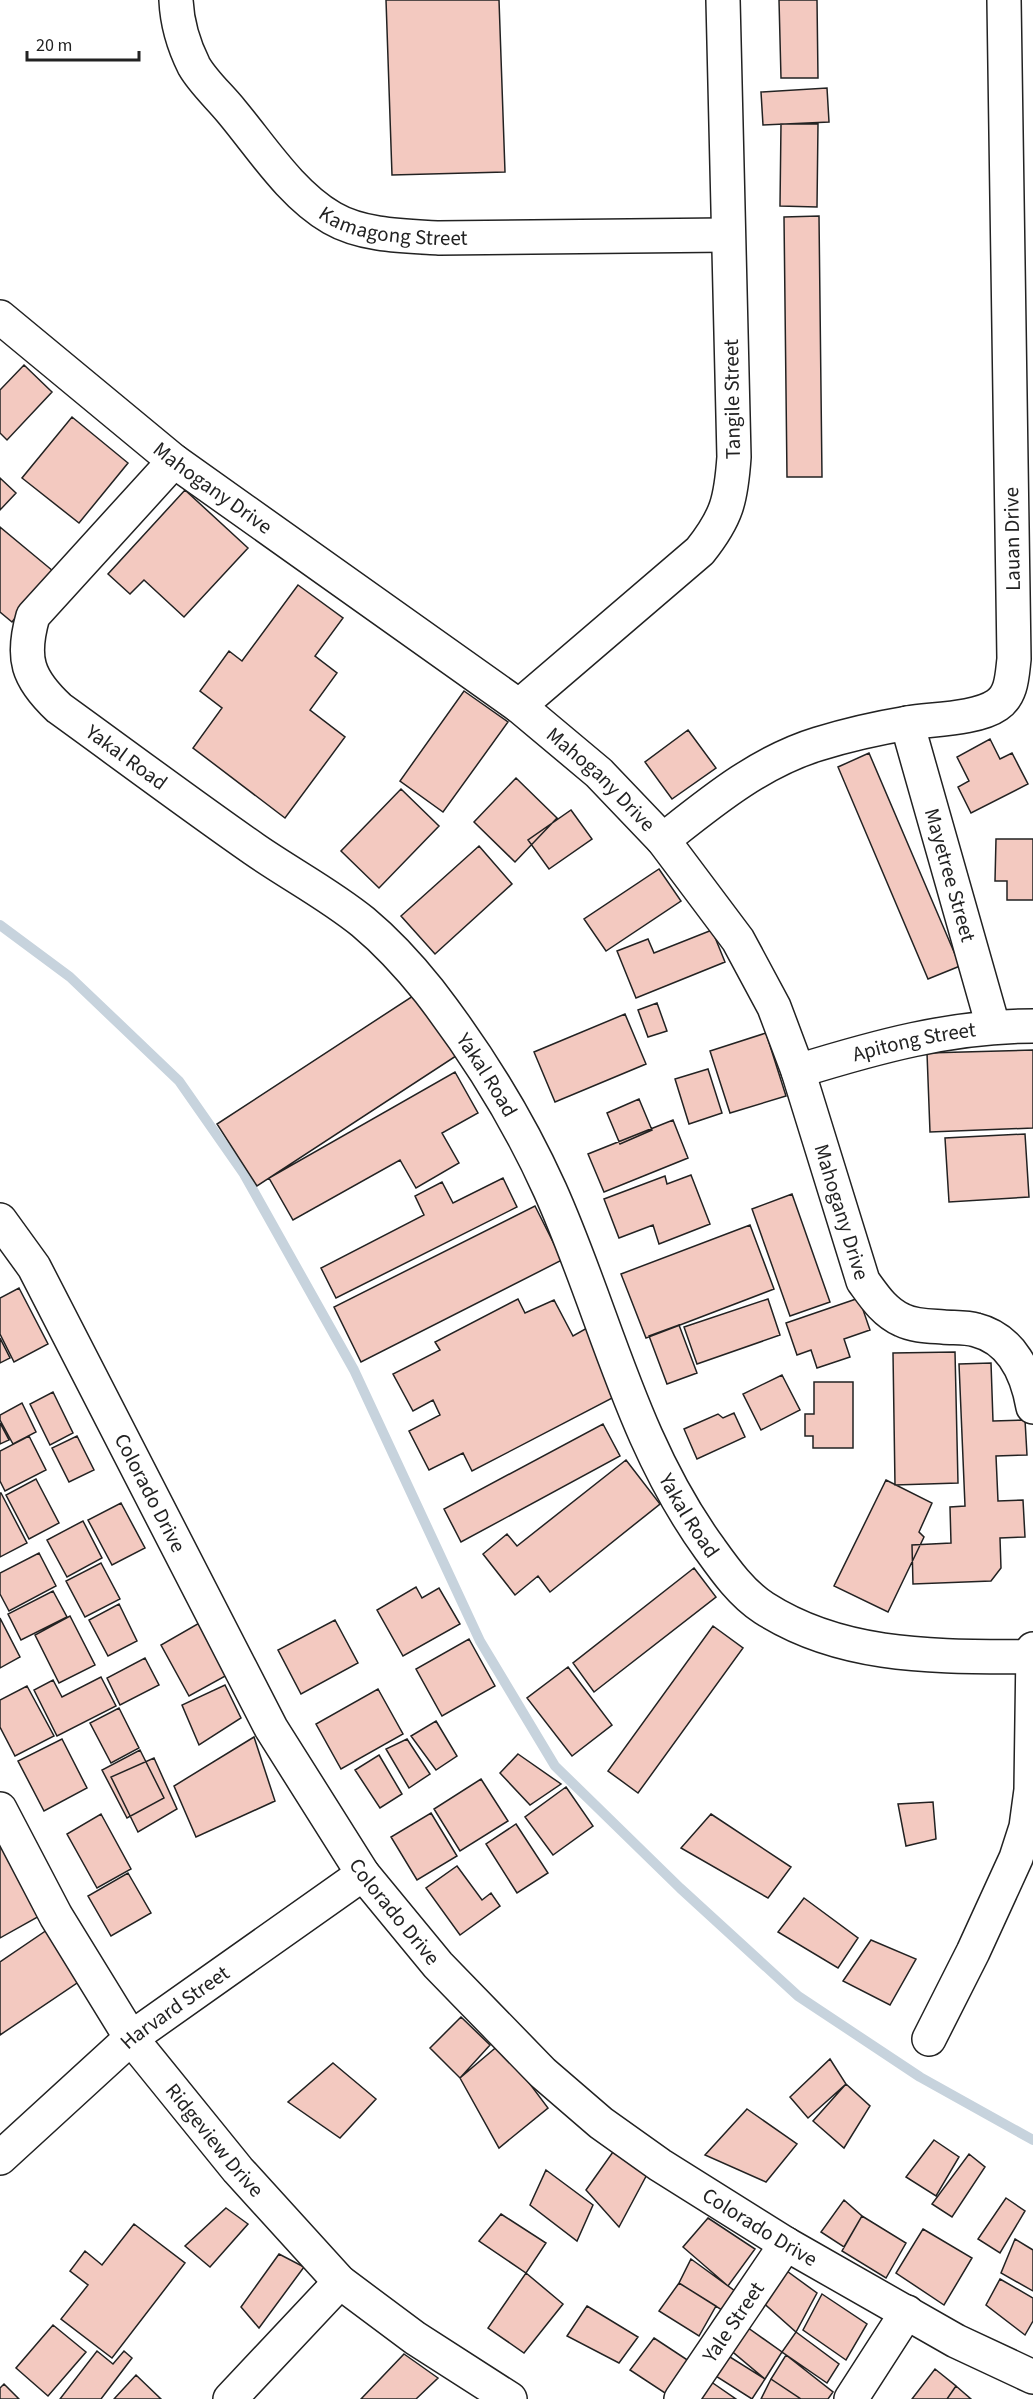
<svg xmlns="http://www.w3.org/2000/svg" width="1033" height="2399" viewBox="0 0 1033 2399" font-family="'Source Sans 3',sans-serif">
  <rect width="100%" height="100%" fill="#fff"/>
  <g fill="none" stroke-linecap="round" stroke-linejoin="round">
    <path stroke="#c7d3dd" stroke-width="10" d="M0,925L70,977L179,1081L244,1174L354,1370L480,1641L555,1766L680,1888L798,1996L920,2077L1033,2140"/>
  </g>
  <path fill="#f3c9c0" stroke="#222" stroke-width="1.5" d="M386,0H499L505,172L392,175Z
    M779,0H817L818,78H781Z
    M827,88L829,122L763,125L761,92Z
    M781,124H818L817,207L780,206Z
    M819,216L822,477H787L784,217Z
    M24,365L52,392L7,440L0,433V390Z
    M72,417L128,463L79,523L22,478Z
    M0,478L16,493L0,510Z
    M185,490L248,548L184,617L144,580L130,594L108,574Z
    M0,527L53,571L12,622L0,612Z
    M298,585L343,618L315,656L337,673L310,710L345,737L285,818L193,748L222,708L200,691L229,651L242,661Z
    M464,691L508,722L443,812L400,781Z
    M688,730L716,768L672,799L645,762Z
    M990,739L1000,759L1012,753L1028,784L971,813L958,787L969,781L957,757Z
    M869,753L960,966L928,979L838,767Z
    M516,778L557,818L515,862L474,822Z
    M401,789L439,826L379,888L341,851Z
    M571,810L592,839L549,869L528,840Z
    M996,839H1033V900H1007V881H995Z
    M479,846L512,884L435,954L401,916Z
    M659,869L681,901L606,951L584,919Z
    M712,930L725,962L636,998L617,951L648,939L654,953Z
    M416,994L456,1056L257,1186L217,1124Z
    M657,1003L667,1031L648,1037L638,1010Z
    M625,1014L646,1064L555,1102L534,1052Z
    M766,1033L786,1096L730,1113L710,1051Z
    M1033,1050V1128L930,1132L927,1053Z
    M708,1069L722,1113L689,1124L675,1079Z
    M455,1072L478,1113L442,1133L459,1163L416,1188L400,1160L293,1220L269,1178Z
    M639,1099L652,1130L620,1144L607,1113Z
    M673,1120L688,1158L604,1192L588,1154Z
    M1025,1134L1029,1197L949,1202L945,1138Z
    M691,1175L710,1224L659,1244L653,1225L619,1238L604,1199L665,1176L667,1184Z
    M503,1178L517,1207L336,1298L321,1268L424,1215L415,1196L442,1182L453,1203Z
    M792,1194L830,1302L790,1316L752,1209Z
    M535,1206L562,1260L361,1362L334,1307Z
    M750,1225L774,1289L646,1338L621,1274Z
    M19,1288L48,1344L14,1362L0,1334V1298Z
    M859,1298L870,1330L844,1339L850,1357L817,1368L811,1350L797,1355L786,1323Z
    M518,1299L525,1313L554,1300L573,1336L587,1328L620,1394L472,1471L463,1453L429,1470L409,1431L440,1415L433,1400L413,1411L393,1374L440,1350L435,1342Z
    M768,1299L780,1335L697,1364L684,1327Z
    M679,1325L697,1373L667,1384L649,1336Z
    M0,1338L10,1358L0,1363Z
    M955,1352L958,1483L895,1485L893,1353Z
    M991,1363L993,1421L1025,1420L1027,1455L996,1456L998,1501L1023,1500L1025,1537L1000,1538L1001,1568L991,1581L913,1584L912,1545L951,1543L950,1507L965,1506L959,1364Z
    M782,1375L800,1410L761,1430L743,1394Z
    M814,1382H853V1448H813V1436H805V1414H814Z
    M53,1392L73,1433L50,1445L30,1404Z
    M22,1403L36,1432L13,1444L0,1420V1415Z
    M734,1413L745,1437L697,1459L684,1429L718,1414L723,1418Z
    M0,1423L9,1440L0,1444Z
    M603,1424L620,1456L461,1542L444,1509Z
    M29,1436L46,1470L5,1491L0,1481V1451Z
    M77,1436L94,1470L69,1482L52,1448Z
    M626,1460L660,1504L550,1592L538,1576L515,1595L483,1554L507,1534L517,1546Z
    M36,1479L59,1523L29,1539L6,1495Z
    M886,1480L932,1503L919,1532L924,1537L888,1612L834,1586Z
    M1,1493L27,1543L0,1557V1493Z
    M121,1503L145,1548L112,1565L88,1520Z
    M83,1521L102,1558L67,1577L47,1540Z
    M39,1553L56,1586L9,1611L0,1594V1573Z
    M101,1563L120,1599L85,1617L66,1581Z
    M694,1568L716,1597L594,1692L573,1663Z
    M416,1587L422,1598L439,1588L460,1624L403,1656L377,1610Z
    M53,1591L67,1617L21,1640L8,1614Z
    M119,1604L137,1641L108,1656L89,1620Z
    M70,1616L95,1665L59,1683L35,1635Z
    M0,1618L20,1657L0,1668Z
    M335,1620L358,1663L301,1694L278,1650Z
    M201,1622L229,1674L189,1696L161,1645Z
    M713,1626L743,1648L638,1793L608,1771Z
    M469,1639L495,1686L442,1716L416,1669Z
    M145,1658L159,1685L120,1705L107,1678Z
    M568,1667L612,1725L572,1756L527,1698Z
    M101,1677L116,1706L57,1736L34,1690L53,1680L62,1697Z
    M225,1685L241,1718L199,1745L182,1705Z
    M27,1686L54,1736L15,1756L0,1727V1700Z
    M378,1689L403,1734L341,1769L316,1724Z
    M119,1708L139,1748L111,1763L90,1723Z
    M436,1721L457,1756L436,1770L411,1736Z
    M254,1737L275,1801L196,1837L174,1786Z
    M62,1739L87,1788L44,1811L18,1761Z
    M407,1739L430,1774L409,1788L386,1749Z
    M140,1750L164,1798L127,1818L102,1770Z
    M518,1754L561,1784L530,1805L500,1773Z
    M379,1755L402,1794L380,1808L355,1770Z
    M154,1758L177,1809L138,1832L111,1777Z
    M481,1779L508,1821L460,1851L434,1809Z
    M566,1787L593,1826L553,1855L525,1817Z
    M933,1802L936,1839L906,1846L898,1804Z
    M431,1813L457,1856L417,1880L391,1837Z
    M101,1814L131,1869L97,1888L67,1834Z
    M711,1814L791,1867L768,1898L681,1848Z
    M516,1824L548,1873L517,1893L486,1844Z
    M0,1844L43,1914L0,1938Z
    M457,1866L482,1900L491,1893L500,1906L460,1935L426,1888Z
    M128,1873L151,1913L111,1936L88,1896Z
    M804,1898L858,1938L838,1968L778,1932Z
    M47,1930L80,1981L0,2035V1962Z
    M871,1940L916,1959L890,2005L843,1981Z
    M461,2017L490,2045L460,2078L430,2048Z
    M500,2044L548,2108L499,2148L460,2078Z
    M830,2059L846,2084L808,2118L790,2097Z
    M333,2063L376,2099L340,2138L288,2102Z
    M846,2084L870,2106L844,2148L813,2121Z
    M747,2109L797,2144L766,2182L705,2155Z
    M934,2140L959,2157L936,2196L906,2177Z
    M620,2142L651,2167L619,2227L586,2190Z
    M969,2154L985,2167L952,2217L932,2204Z
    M546,2170L593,2205L577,2241L530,2205Z
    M1006,2198L1025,2211L1000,2253L978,2239Z
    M844,2200L862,2216L844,2247L821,2232Z
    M226,2208L248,2224L210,2267L185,2246Z
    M501,2214L546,2243L526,2273L479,2241Z
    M862,2216L906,2243L886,2278L842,2251Z
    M708,2218L755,2249L728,2286L683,2247Z
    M134,2224L185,2263L112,2358L61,2319L88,2285L70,2271L85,2251L102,2265Z
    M923,2229L972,2258L944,2305L896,2273Z
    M1015,2239L1033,2250V2291L1001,2273Z
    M279,2254L304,2267L259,2328L241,2307Z
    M691,2259L735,2291L725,2312L679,2283Z
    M780,2266L817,2293L796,2332L759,2299Z
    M526,2273L563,2304L524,2353L488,2328Z
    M1000,2279L1033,2298V2321L1025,2335L986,2305Z
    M679,2283L716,2306L699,2336L659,2311Z
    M822,2294L867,2324L846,2360L803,2330Z
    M587,2306L638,2337L619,2363L567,2336Z
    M53,2325L86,2352L48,2396L16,2368Z
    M744,2325L782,2352L765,2379L728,2348Z
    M796,2332L839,2364L827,2383L782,2352Z
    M654,2338L692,2363L671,2397L630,2370Z
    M97,2351L113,2364L124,2351L132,2358L101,2399H60Z
    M722,2352L765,2379L752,2399L711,2373Z
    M404,2354L438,2378L416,2399H361Z
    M786,2355L833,2392L828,2399H801L771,2379Z
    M935,2369L956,2386L947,2399H912Z
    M136,2375L161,2399H114Z
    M707,2379L736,2399H696Z
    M771,2379L801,2399H761Z
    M4,2384L19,2399H0V2388Z
    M956,2386L971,2399H947Z"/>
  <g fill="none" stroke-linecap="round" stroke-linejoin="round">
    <defs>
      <g id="minor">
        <path id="s1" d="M176,0C177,23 184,46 194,66C203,82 220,97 232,112C262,148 291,194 332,218C363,236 405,236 439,238L727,235"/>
        <path id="s2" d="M0,317L174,461L519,706L599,773L663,840L738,940L774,1007L798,1071L863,1281C874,1296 884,1312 902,1320C914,1326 930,1326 943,1327C953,1328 966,1327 976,1330C1012,1339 1027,1373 1033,1407"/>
        <path id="s3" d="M174,461L33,616C21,658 27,678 59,708C124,755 188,803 254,849C290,874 330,895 363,922C387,942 409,966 429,991C476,1052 518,1119 550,1190C604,1310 631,1441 710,1549C725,1570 742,1594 764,1608C845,1660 941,1656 1033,1657"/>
        <path d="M519,706L700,551C727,517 731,500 734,457L723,0"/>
        <path id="s4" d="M907,723L993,1026"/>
        <path d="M663,840C711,802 759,762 818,744C847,735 878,728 908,723C932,719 977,719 997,705C1012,695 1012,676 1014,659L1004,0"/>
        <path id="s5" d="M798,1071C876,1047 951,1026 1033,1026"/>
        <path id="s6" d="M0,1220L34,1267L271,1728L363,1874L438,1965L543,2073L601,2123L660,2165L786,2244L956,2341L1033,2377"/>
        <path id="s7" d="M0,1809L56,1916L131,2038L238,2170L340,2282L415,2338L510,2399"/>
        <path d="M929,2039L973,1952L1016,1858L1026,1827L1031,1790L1033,1649"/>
        <path id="s8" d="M0,2158L131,2038L363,1874"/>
        <path d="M230,2399L340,2282"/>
        <path id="s9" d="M681,2399L786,2244"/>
        <path d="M851,2399L907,2312"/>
      </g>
    </defs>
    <use href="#minor" stroke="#222" stroke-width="36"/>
    <use href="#minor" stroke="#fff" stroke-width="33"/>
  </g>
  <g text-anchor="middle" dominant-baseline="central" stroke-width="4.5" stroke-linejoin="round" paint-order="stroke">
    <g font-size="21" fill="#222" stroke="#fff">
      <text stroke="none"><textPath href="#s1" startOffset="338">Kamagong Street</textPath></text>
      <text transform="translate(732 399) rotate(-91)">Tangile Street</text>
      <text stroke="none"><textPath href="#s2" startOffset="273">Mahogany Drive</textPath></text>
      <text transform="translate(1012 539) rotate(-91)">Lauan Drive</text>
      <text stroke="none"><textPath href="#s3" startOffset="396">Yakal Road</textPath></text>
      <text stroke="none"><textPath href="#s2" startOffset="759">Mahogany Drive</textPath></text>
      <text stroke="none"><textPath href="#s4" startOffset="158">Mayetree Street</textPath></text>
      <text stroke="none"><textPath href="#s5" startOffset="120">Apitong Street</textPath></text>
      <text stroke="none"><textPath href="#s3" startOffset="882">Yakal Road</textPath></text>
      <text stroke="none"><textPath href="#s2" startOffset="1263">Mahogany Drive</textPath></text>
      <text stroke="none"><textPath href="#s6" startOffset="312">Colorado Drive</textPath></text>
      <text stroke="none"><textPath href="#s3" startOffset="1368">Yakal Road</textPath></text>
      <text stroke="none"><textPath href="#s6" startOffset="798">Colorado Drive</textPath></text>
      <text stroke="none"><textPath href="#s8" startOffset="231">Harvard Street</textPath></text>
      <text stroke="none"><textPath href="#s7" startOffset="396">Ridgeview Drive</textPath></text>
      <text stroke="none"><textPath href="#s6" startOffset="1284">Colorado Drive</textPath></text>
      <text stroke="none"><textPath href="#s9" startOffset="93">Yale Street</textPath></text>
    </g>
  </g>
  <path d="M27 51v9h112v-9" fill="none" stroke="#222222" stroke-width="3"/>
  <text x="36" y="51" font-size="18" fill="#222222" stroke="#ffffff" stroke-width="4.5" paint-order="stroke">20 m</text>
</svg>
